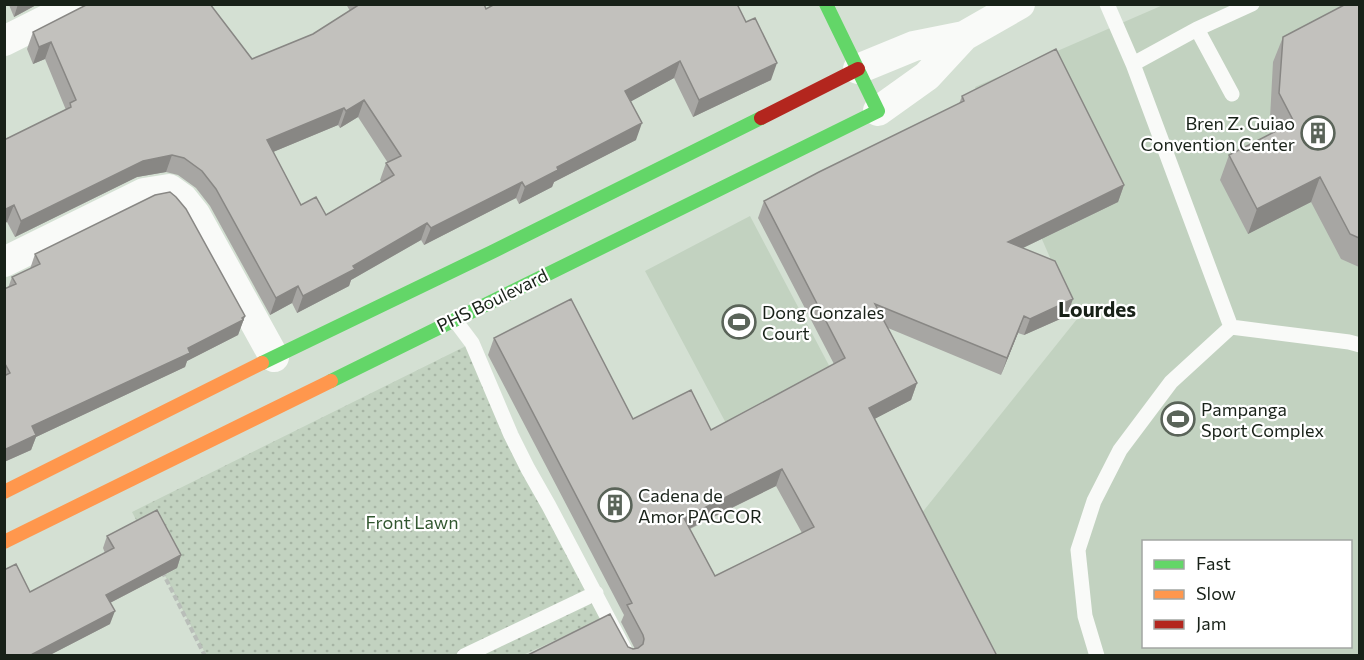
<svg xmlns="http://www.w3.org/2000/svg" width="1364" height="660" viewBox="0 0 1364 660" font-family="Commissioner,sans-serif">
  <defs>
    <pattern id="grass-dots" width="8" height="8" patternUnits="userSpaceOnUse" patternTransform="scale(1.5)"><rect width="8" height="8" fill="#c2d2c0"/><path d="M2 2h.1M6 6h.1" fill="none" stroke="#a6b4a4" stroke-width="1.8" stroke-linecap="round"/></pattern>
  </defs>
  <rect width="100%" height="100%" fill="#d4e0d3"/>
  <path fill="url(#grass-dots)" d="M472,343L607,617L523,655H206L132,512Z"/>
  <path fill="#c2d2c0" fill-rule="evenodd" d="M1163,5H1359V655H990L917,519L1077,319L975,87ZM1144,542H1350V646H1144Z
    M750,216L833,373L728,427L645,271Z"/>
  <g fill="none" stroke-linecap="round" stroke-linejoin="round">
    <path stroke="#b9beb9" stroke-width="4" stroke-dasharray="6 3" stroke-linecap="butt" d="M162,571L205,656"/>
    <path stroke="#f9faf8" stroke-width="15" d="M1107,4L1133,64
      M1197,29L1232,94
      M454,319L472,343L511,435L528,469L549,506L628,656
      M1231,327L1133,64L1197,29L1252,4
      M1231,327L1349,342L1360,345
      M464,656L596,593
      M1097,656L1085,616L1078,550L1094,501L1120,450L1171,382L1231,327"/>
    <path stroke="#f9faf8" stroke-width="30" d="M4,41L78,4
      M858,69L914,46L964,36L1020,4
      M878,111L927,76L964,36
      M4,262L144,193L169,189L183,199L195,214L274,357"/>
    <path stroke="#63d668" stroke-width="14" d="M262,363L492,252L761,118
      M331,381L878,111L826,4"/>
    <path stroke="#ff974d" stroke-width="14" d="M4,492L262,363
      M4,542L331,381"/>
    <path stroke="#b3261e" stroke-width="14" d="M761,118L858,69"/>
  </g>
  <path fill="#a7a6a3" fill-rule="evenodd" d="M4,4H38L14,17L9,5Z
    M346,4H484L486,9L771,80L693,117L674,78L631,101L636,140L554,182L552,187L519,204L516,198L424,245L421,240L351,280L349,286L297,313L292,303L270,315L210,206L196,188L178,175L166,172L137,177L15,237L7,222L4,140L66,110L45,59L33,64L27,49L33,32L252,59L313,34L350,11ZM358,117L388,163H386L380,180L382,183L326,215L301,205L273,152L338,125L340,128Z
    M1359,4V267L1341,259L1311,202L1248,234L1220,180L1229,155L1276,131L1270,118L1273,62L1283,37Z
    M962,96L1124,185L1118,202L1023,248L1067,316L1024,335L1018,333L1001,375L888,328L917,383L911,400L874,419L997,656H526L628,647L633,649H635L621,622L624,615L488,355L494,338L633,419L711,430L834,364L758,218L764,201L959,104ZM776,486L802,533L715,576L690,529Z
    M35,254L245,316L238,335L187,361L185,367L36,437L31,450L4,462V289L8,288L12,277L30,269Z
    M107,536L181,555L177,568L110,603V624L48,656H4L30,592L105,553L103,548Z"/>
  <path fill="#888784" d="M18,4H38L14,17Z
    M51,42L45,59L33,64L39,47Z
    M680,61L674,78L619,108L625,91Z
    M777,63L771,80L693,117L699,100Z
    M364,100L358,117L340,128L346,111Z
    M344,108L338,125L261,157L267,140Z
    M642,123L636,140L554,182L552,187L519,204L525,187L557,167Z
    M172,155L166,172L137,177L15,237L21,221L143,161Z
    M1320,177L1311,202L1248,234L1257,209Z
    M522,182L516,198L424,245L431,228Z
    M1124,185L1118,202L1002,258L1008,242Z
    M14,205L7,222L4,224V210Z
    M427,223L421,240L351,280L349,286L297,313L303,296L353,266Z
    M298,286L292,303L270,315L276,298Z
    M1073,299L1067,316L1024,335L1030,319Z
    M245,316L238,335L187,361L185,367L36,437L31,450L4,462V450L32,426L188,348Z
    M1024,316L1018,333L1001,375L1007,358Z
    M917,383L911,400L863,425L869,408Z
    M782,469L776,486L678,534L684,518Z
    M181,555L177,568L102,607L106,595Z
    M115,611L110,624L48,656H29Z"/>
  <path fill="#c2c1bd" stroke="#888784" stroke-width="1.5" fill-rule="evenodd" d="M88,4H210L252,59L313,34L360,4H484L486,9L495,4H737L746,22L755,18L777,63L699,100L680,61L625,91L642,123L557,167L558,170L525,187L522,182L431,228L427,223L353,266L355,269L303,296L298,286L276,298L216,189L202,171L184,158L172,155L143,161L21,221L14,205L4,210V140L71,107L70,103L76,100L51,42L39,47L33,32ZM364,100L401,156L386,163L394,175L326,215L316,197L301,205L267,140L344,108L346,111Z
    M1346,4H1359V238L1350,234L1320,177L1257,209L1229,155L1294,122L1279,93L1283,37Z
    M1056,49L1124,185L1008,242L1055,261L1073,299L1030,319L1024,316L1007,358L875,304L917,383L869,408L997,656H526L610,614L628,647L633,649L638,648L643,644L644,639L643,635L627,605L632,603L494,338L571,299L633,419L691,390L711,430L845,358L764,201L819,172L964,101L962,96ZM782,469L814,527L715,576L684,518Z
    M170,192L176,197L186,209L245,316L242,318L243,320L188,348L190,353L32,426L36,435L4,450V376L10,373L4,362V289L16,284L12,277L40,264L35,254L155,195Z
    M157,510L181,555L106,595L115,611L29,656H4V570L16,564L30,592L114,548L107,536Z"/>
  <defs>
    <symbol id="building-ring" viewBox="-11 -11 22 22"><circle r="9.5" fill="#fff" stroke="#5a6459" stroke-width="1.5"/><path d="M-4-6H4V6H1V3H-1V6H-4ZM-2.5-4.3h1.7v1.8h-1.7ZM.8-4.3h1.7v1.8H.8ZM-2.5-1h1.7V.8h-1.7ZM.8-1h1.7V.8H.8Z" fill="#5a6459"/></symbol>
    <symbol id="stadium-ring" viewBox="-11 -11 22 22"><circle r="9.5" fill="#fff" stroke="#5a6459" stroke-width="1.5"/><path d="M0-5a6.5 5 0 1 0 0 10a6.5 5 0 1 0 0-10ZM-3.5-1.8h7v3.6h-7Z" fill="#5a6459"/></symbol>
  </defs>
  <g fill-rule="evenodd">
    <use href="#building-ring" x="1299" y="114" width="38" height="38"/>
    <use href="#stadium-ring" x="720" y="303" width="38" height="38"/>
    <use href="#stadium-ring" x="1159" y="400" width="38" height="38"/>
    <use href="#building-ring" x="596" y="486" width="38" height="38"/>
  </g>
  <g text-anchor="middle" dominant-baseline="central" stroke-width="4.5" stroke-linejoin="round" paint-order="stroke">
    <g font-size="18" fill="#182118" stroke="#fff" text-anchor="start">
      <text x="1295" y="123" text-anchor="end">Bren Z. Guiao<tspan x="1295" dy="21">Convention Center</tspan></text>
      <text x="762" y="312">Dong Gonzales<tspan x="762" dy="21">Court</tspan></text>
      <text x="1201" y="409">Pampanga<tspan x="1201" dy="21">Sport Complex</tspan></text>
      <text x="638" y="495">Cadena de<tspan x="638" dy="21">Amor PAGCOR</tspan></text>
    </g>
    <g font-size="18" fill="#182118" stroke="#fff">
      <text transform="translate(492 300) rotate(-26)">PHS Boulevard</text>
    </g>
    <g font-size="18" fill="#325730" stroke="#fff">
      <text x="412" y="522">Front Lawn</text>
    </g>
    <g font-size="21" font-weight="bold" fill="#182118" stroke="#fff">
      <text x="1097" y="308">Lourdes</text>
    </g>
  </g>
  <rect width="1364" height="660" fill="none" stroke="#182118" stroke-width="12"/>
  <rect x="1142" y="540" width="210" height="108" fill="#ffffff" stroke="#a3a6a3" stroke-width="1.5"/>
  <rect x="1154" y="560" width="30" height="9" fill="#63d668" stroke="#a3a6a3" stroke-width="1.5"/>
  <text x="1196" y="570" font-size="18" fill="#182118">Fast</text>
  <rect x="1154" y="590" width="30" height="9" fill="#ff974d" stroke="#a3a6a3" stroke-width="1.5"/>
  <text x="1196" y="600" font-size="18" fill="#182118">Slow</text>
  <rect x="1154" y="620" width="30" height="9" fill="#b3261e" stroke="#a3a6a3" stroke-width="1.5"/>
  <text x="1196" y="630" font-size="18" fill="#182118">Jam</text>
</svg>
